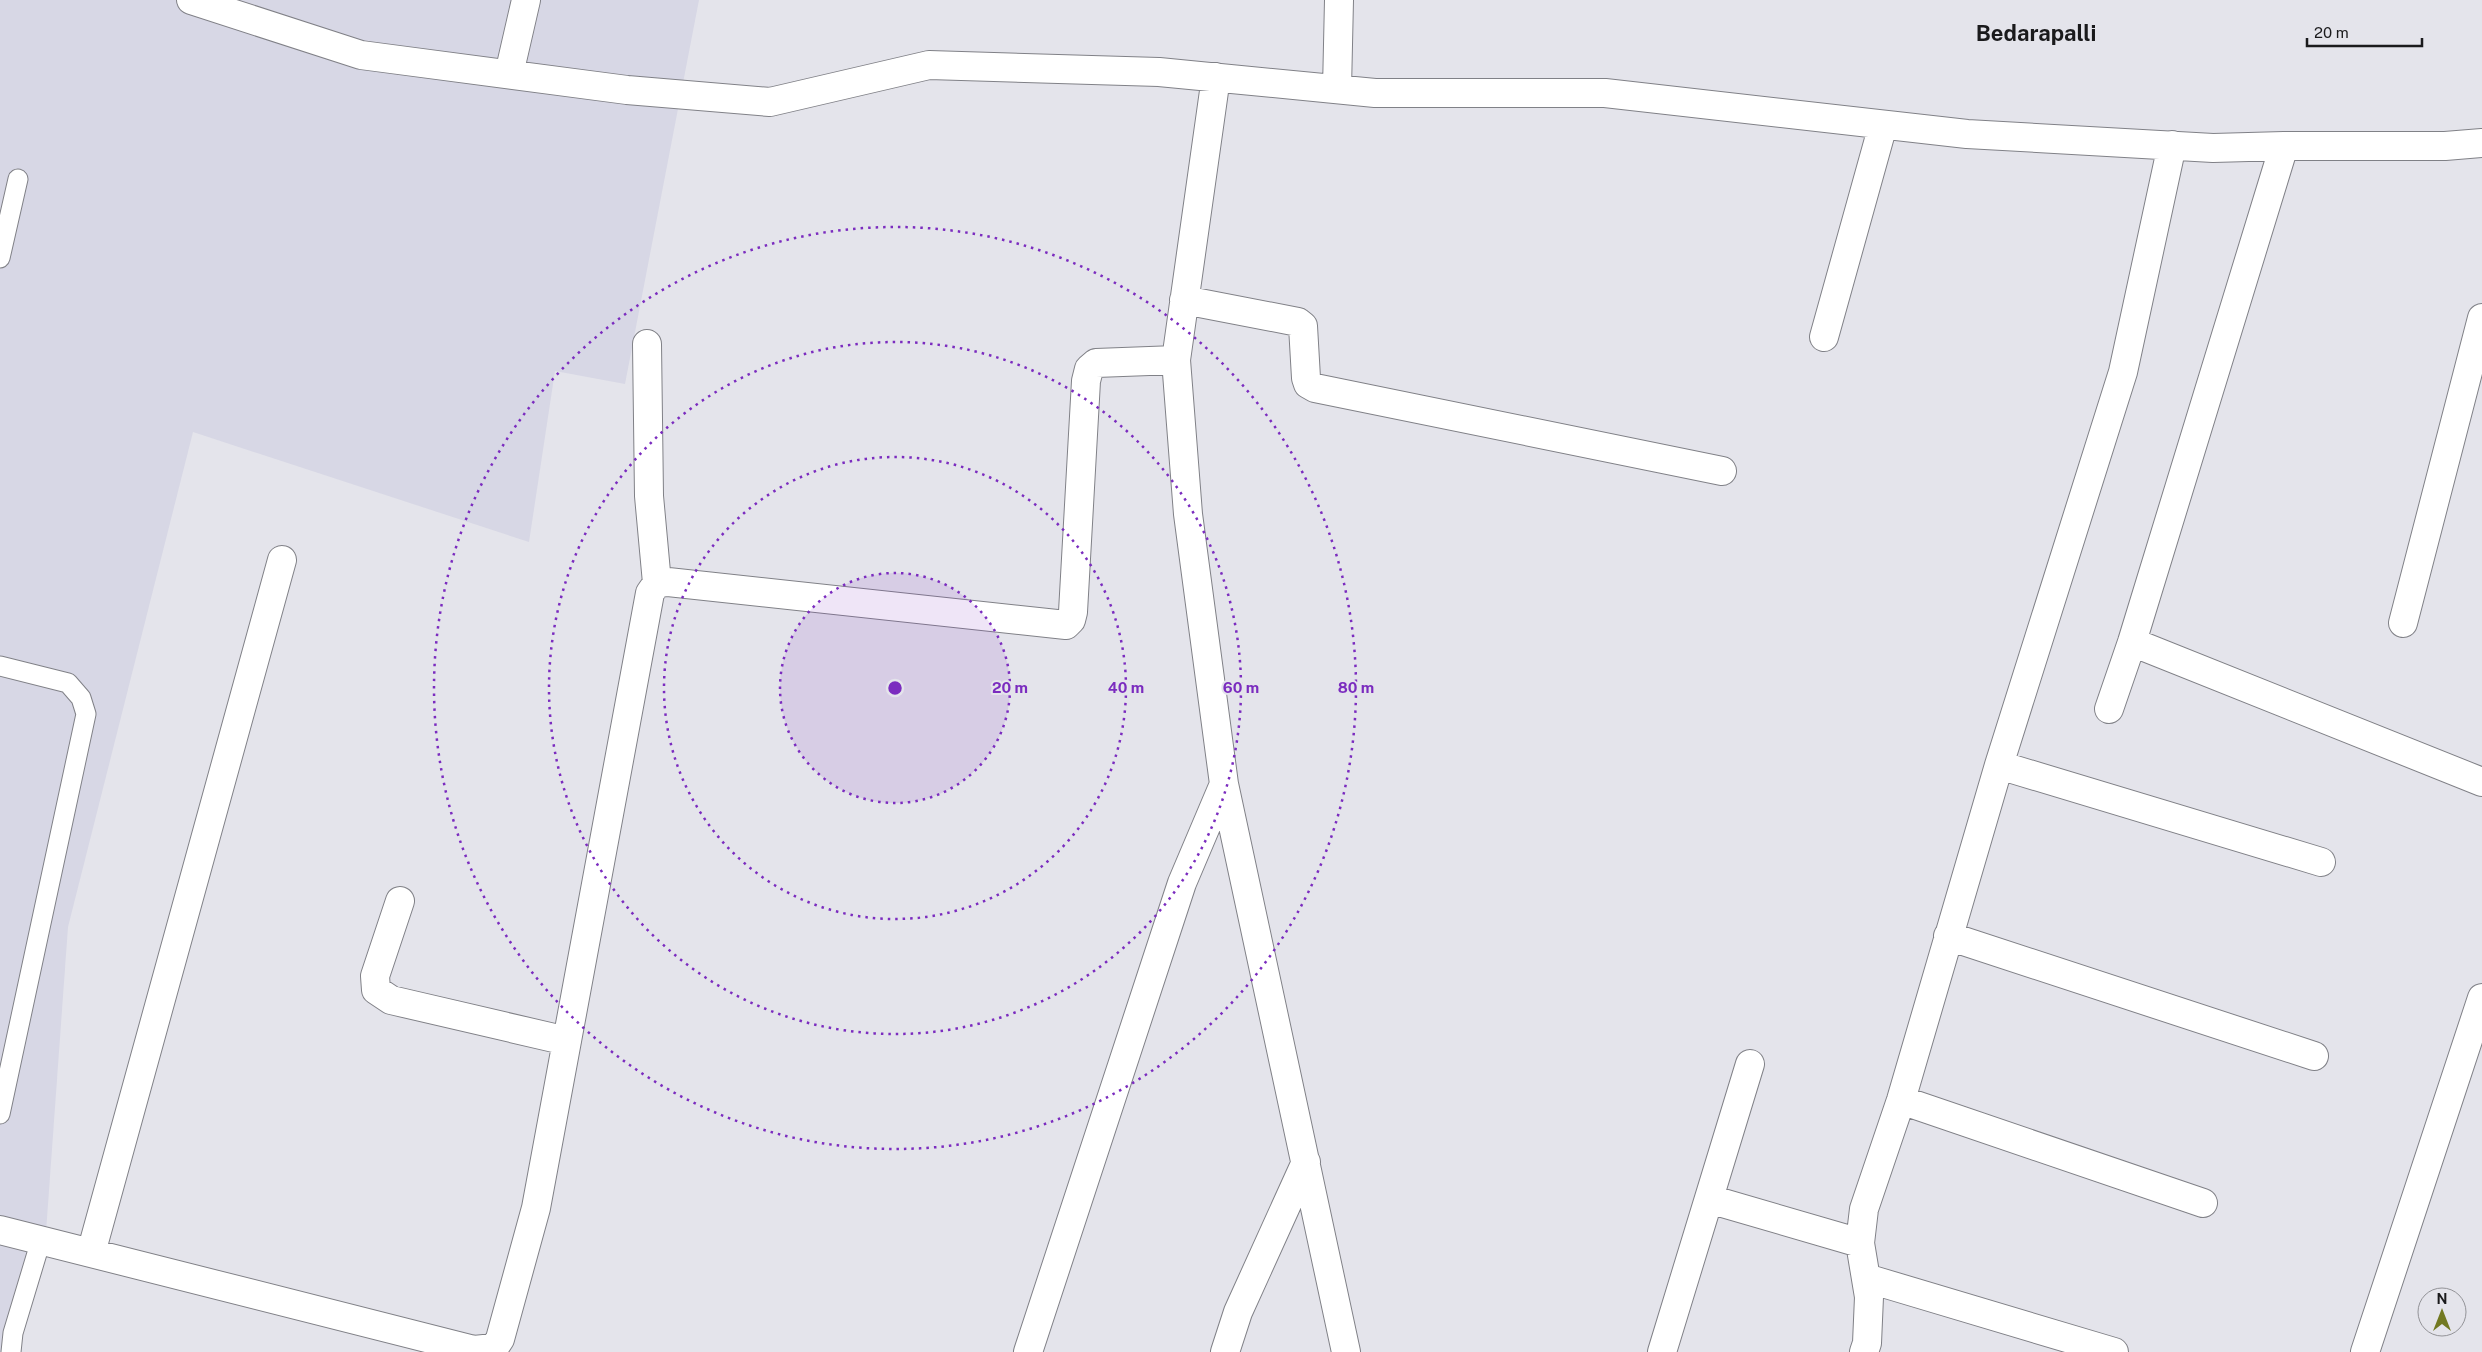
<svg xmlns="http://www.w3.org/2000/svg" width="2482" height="1352" viewBox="0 0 2482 1352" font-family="'Public Sans',sans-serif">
  <rect width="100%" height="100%" fill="#e4e4eb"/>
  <path fill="#d7d7e5" d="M0,0H699L625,384L555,371L529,542L193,432L68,927L46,1232L8,1352H0Z"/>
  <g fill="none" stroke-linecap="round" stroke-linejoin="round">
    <defs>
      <path id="lane" d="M0,258L18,179
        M0,666L68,683L81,698L86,714L0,1114
        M11,1352L13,1333L41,1240"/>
      <path id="street" d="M191,0L361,55L627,90L770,102L929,65L1159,72L1375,93H1605L1967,134L2213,148L2284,146H2445L2482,143
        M509,74L526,0
        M1216,77L1176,360L1188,514L1224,784L1346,1352
        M1337,89L1339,0
        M1184,300L1298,322L1303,326L1306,378L1308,384L1315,388L1722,471
        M1824,337L1883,125
        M647,344L649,496L657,583
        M2403,623L2482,318
        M2132,642L2482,782
        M2109,709L2132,642L2284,146
        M1999,765L2321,862
        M400,901L375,976L376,990L391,1000L567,1041
        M1948,936L2314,1056
        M1901,1100L2203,1203
        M1709,1199L1860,1243
        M0,1230L474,1350L494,1348L500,1339L536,1208L650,593L657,583L668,582L1066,625L1071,620L1073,612L1086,381L1089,369L1096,363L1176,360
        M91,1253L282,560
        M1866,1278L2114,1352
        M1028,1352L1182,883L1224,784
        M1225,1352L1238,1312L1306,1162
        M1662,1352L1750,1064
        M1864,1352L1867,1343L1869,1297L1860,1243L1864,1209L1901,1100L1999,765L2123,372L2172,145
        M2365,1352L2482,998"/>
    </defs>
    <use href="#lane" stroke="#808187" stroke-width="21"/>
    <use href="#street" stroke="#808187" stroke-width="30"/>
    <use href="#lane" stroke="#fff" stroke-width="19"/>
    <use href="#street" stroke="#fff" stroke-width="28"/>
  </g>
  <circle cx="895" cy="688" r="115" fill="#7b2cbf" fill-opacity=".12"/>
  <g fill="none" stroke="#7b2cbf" stroke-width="2.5" stroke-dasharray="2.5 5">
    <circle cx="895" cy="688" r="115"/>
    <circle cx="895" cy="688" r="231"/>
    <circle cx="895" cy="688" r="346"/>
    <circle cx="895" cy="688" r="461"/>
  </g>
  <g text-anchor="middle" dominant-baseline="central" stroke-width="4" stroke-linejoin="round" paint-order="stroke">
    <g font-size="22" font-weight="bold" fill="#1a1a1c" stroke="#e4e4eb">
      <text x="2036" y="33">Bedarapalli</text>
    </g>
  </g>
  <circle cx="895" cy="688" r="8" fill="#7b2cbf" stroke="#e4e4eb" stroke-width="2.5"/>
  <g font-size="15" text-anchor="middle" font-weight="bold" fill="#7b2cbf" stroke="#e4e4eb" stroke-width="4" stroke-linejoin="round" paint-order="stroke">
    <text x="1010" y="693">20 m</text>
    <text x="1126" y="693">40 m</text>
    <text x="1241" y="693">60 m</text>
    <text x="1356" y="693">80 m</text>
  </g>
  <g transform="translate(2442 1312)"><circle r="24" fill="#e4e4eb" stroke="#939398"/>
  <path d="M0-4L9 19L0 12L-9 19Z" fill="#727922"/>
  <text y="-8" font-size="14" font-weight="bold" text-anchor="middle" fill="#1a1a1c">N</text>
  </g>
  <path d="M2307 38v8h115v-8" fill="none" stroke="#1a1a1c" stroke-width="2.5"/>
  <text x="2314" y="38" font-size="15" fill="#1a1a1c" stroke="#e4e4eb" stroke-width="4" paint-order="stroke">20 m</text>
</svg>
